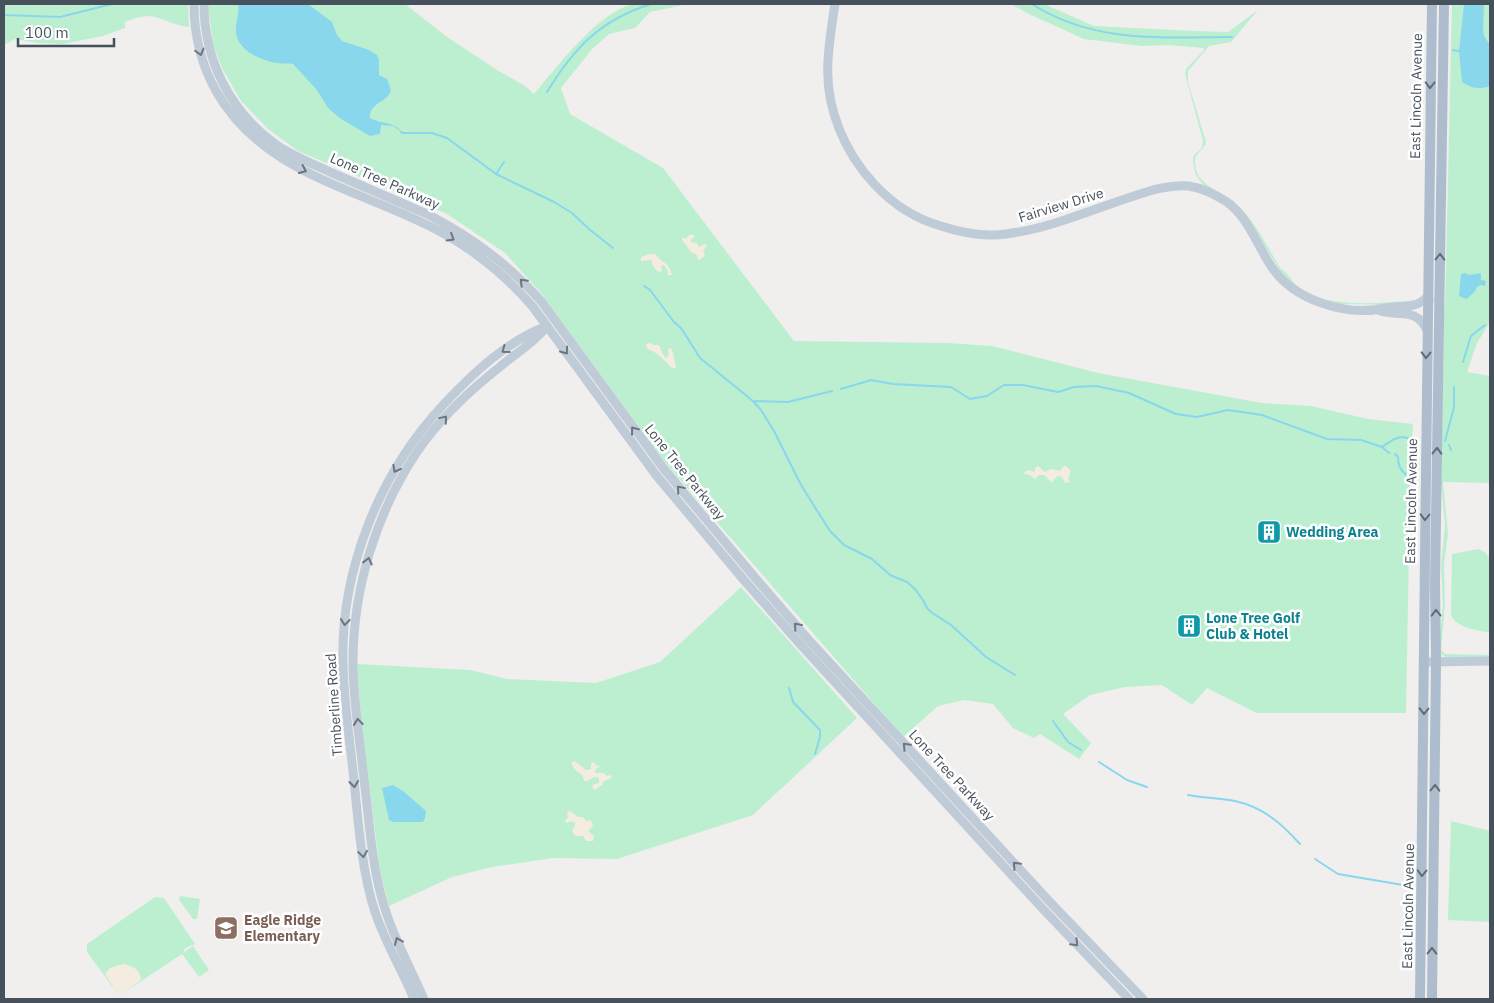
<svg xmlns="http://www.w3.org/2000/svg" width="1494" height="1003" viewBox="0 0 1494 1003" font-family="'IBM Plex Sans',sans-serif">
  <rect width="100%" height="100%" fill="#f1eeee"/>
  <path fill="#bcefd0" d="M4,4H188L189,27C160,23 157,8 125,22V28L103,36L63,44L39,43L15,39L4,45Z
    M208,4H405L447,37L497,70L525,86L534,94C557,67 598,12 633,4C647,1 673,4 688,4L650,12L635,28L609,34L593,48L561,88L570,114L663,168L794,341L949,343L992,346L1098,373L1262,403L1311,406L1368,419L1413,424L1412,439L1411,442L1406,713H1257L1207,688L1192,705L1162,685L1125,687L1090,695L1063,714L1091,743L1079,759L1040,734L1034,738L1013,728L993,704L964,700L938,706L903,737L664,461L541,293L505,253L447,214L298,151L268,129L241,101L223,70L213,45Z
    M1011,4H1044L1094,26L1196,31L1228,32L1258,10L1231,42L1209,46L1188,71V82L1206,142C1205,150 1195,152 1195,161C1194,185 1220,190 1235,203C1255,220 1267,247 1281,269C1288,273 1291,280 1297,286C1300,289 1306,292 1310,294C1342,310 1407,301 1443,297L1445,311L1452,4H1490V322L1477,343L1467,372L1490,376V483L1443,482L1448,534L1444,564L1445,605L1441,650L1445,654L1490,655V658L1445,657L1438,651L1443,605L1441,566L1445,525L1441,483L1444,334L1442,302L1410,305L1333,304L1297,290L1281,272L1249,221L1203,185L1195,173L1193,160L1194,155L1202,148L1203,141L1185,74L1186,69L1204,50L1203,48L1169,45L1142,46L1084,39L1029,14Z
    M1478,549L1485,552L1490,559V633C1478,630 1456,628 1451,615L1452,554Z
    M741,587L857,718L753,815L617,859L553,858L492,867L452,877L389,906L380,871L361,718L357,664L470,670L507,679L596,683L660,662Z
    M1451,821L1490,831V922L1448,920Z
    M180,896L200,899L197,919H193L179,900Z
    M155,897L164,898L195,944L185,948L183,953L193,946L209,970L199,977L182,954L123,993H117L87,952V944Z"/>
  <path fill="#f3ecdf" d="M691,234L695,236L691,240V242L697,243L699,247L704,244L707,245L703,251L705,255L701,259L698,260L697,255L691,252L682,240V238H686Z
    M649,254H655C663,265 668,260 672,275H668L667,269L664,265L661,266L662,271L658,272L653,266L651,260L641,261V257Z
    M649,343L654,345H659L665,358L669,356L668,348L672,349L676,368H672C665,361 656,351 647,349L646,344Z
    M1038,466L1045,472L1051,469L1060,471L1064,466H1066L1071,471L1068,478L1070,482L1065,483L1062,477C1055,473 1056,481 1051,482L1044,475H1039L1035,479L1030,475L1023,474L1027,470L1035,472V468Z
    M575,761L586,770L591,769V763L594,762L596,765L600,766L595,770V773H603L607,776L611,775L612,778L604,781L602,785L594,790L592,785L599,783V778L595,777L585,782L582,775C578,771 571,769 572,762Z
    M570,811L578,817H583L586,821L591,820L593,826L588,831L594,836L593,841H586L583,836H575L572,830L575,826V823L571,821L567,823L565,821L568,817L567,812Z
    M123,964C132,966 141,969 141,980L123,993H117L105,974L110,968Z"/>
  <path fill="#88d7ed" d="M238,4H308L332,22L337,35L342,41L369,50L377,55L379,60V75L387,79L391,90C388,103 369,102 370,118C383,125 392,120 403,133L393,126L381,125L380,134L370,136L341,119L328,108L317,90L293,64C288,63 283,64 277,63C261,61 237,50 236,32C235,23 240,13 238,4Z
    M1464,4H1484L1483,30L1484,36L1490,45V86C1480,90 1470,88 1462,82L1459,51Z
    M1465,273L1469,275L1481,273V280L1486,281L1485,286L1480,285L1476,288V290L1467,299L1459,296L1461,274Z
    M393,785L403,791L426,811L425,818L423,822H393L389,820L382,788Z"/>
  <g fill="none" stroke-linecap="round" stroke-linejoin="round">
    <path stroke="#88d7ed" stroke-width="2" d="M1032,4C1094,44 1163,37 1232,37
      M4,15L60,17L112,4
      M1453,50L1459,51
      M547,92C574,48 600,20 651,4
      M401,132L403,133H432L447,138L496,174L554,202L572,213L589,229L613,248
      M496,174L504,162
      M644,286L650,290L674,322L681,328L700,358L753,401L761,410L774,431L801,485L830,531L844,545L872,559L890,575L907,582L915,589L923,600L927,608L931,612L951,625L986,657L1015,675
      M1463,362L1471,336L1485,325
      M841,389L871,380L893,384L951,387L970,399L987,396L1004,385H1023L1058,392L1074,387L1096,386L1129,393L1176,414L1197,417L1228,410L1262,415L1327,439L1361,440L1382,447L1389,453
      M753,401L788,402L832,391
      M1445,441L1454,407V387
      M1449,445L1451,450
      M1382,447C1393,439 1401,433 1414,441
      M1395,454L1398,457C1398,465 1400,469 1406,475
      M789,688L793,702L820,730V737L815,754
      M1053,721L1068,742L1081,750
      M1099,762L1127,780L1147,787
      M1188,795C1204,798 1220,798 1235,801C1263,807 1282,824 1300,844
      M1315,859L1338,874L1403,885"/>
    <path stroke="#c0cbd8" stroke-width="9" d="M194,4C194,35 201,64 216,91C264,176 363,189 443,233C477,252 507,277 533,307L656,475L743,579L800,644L1042,908L1129,999
      M204,4C204,60 230,111 275,144C292,156 311,163 330,172C362,186 395,200 427,214C473,238 507,263 541,301L664,469L751,573L807,638L1049,901L1143,999
      M835,4C832,23 829,42 828,61C825,107 844,152 875,185C893,204 916,219 941,226C962,233 984,237 1006,234C1047,229 1086,212 1125,199C1146,192 1166,184 1189,186C1201,188 1216,195 1227,202C1248,217 1257,245 1271,266C1293,300 1346,317 1385,308C1400,305 1415,310 1427,297
      M1378,310C1400,318 1415,306 1427,330
      M1425,662L1490,661
      M414,999C402,970 385,942 375,912C362,873 358,821 354,780C350,742 344,704 343,665C340,571 379,473 444,404C473,373 507,341 547,326
      M424,999C409,965 390,931 381,895C371,858 369,817 364,779C360,740 353,701 353,662C353,589 376,513 417,452C440,418 469,391 501,366C516,353 534,343 546,327"/>
    <path stroke="#adbdce" stroke-width="10" d="M1420,999C1425,667 1426,336 1432,4
      M1432,999L1436,662L1435,583L1444,4"/>
  </g>
  <defs><path id="oneway-chevron" d="M-2-3.5L2.5 0L-2 3.5" fill="none" stroke-width="1.6" stroke-linecap="round" stroke-linejoin="round" transform="scale(1.25)"/></defs>
  <g stroke="#6b7681">
    <use href="#oneway-chevron" transform="translate(200 52) rotate(75)"/>
    <use href="#oneway-chevron" transform="translate(303 170) rotate(25)"/>
    <use href="#oneway-chevron" transform="translate(451 238) rotate(31)"/>
    <use href="#oneway-chevron" transform="translate(523 282) rotate(-135)"/>
    <use href="#oneway-chevron" transform="translate(505 350) rotate(144)"/>
    <use href="#oneway-chevron" transform="translate(565 351) rotate(54)"/>
    <use href="#oneway-chevron" transform="translate(444 419) rotate(-50)"/>
    <use href="#oneway-chevron" transform="translate(634 430) rotate(-127)"/>
    <use href="#oneway-chevron" transform="translate(396 469) rotate(119)"/>
    <use href="#oneway-chevron" transform="translate(680 489) rotate(-130)"/>
    <use href="#oneway-chevron" transform="translate(368 561) rotate(-76)"/>
    <use href="#oneway-chevron" transform="translate(345 622) rotate(96)"/>
    <use href="#oneway-chevron" transform="translate(797 626) rotate(-131)"/>
    <use href="#oneway-chevron" transform="translate(358 722) rotate(-96)"/>
    <use href="#oneway-chevron" transform="translate(906 746) rotate(-133)"/>
    <use href="#oneway-chevron" transform="translate(354 784) rotate(84)"/>
    <use href="#oneway-chevron" transform="translate(363 854) rotate(82)"/>
    <use href="#oneway-chevron" transform="translate(1016 865) rotate(-133)"/>
    <use href="#oneway-chevron" transform="translate(398 941) rotate(-113)"/>
    <use href="#oneway-chevron" transform="translate(1075 943) rotate(47)"/>
  </g>
  <g stroke="#606c78">
    <use href="#oneway-chevron" transform="translate(1430 85) rotate(91)"/>
    <use href="#oneway-chevron" transform="translate(1440 257) rotate(-89)"/>
    <use href="#oneway-chevron" transform="translate(1426 355) rotate(91)"/>
    <use href="#oneway-chevron" transform="translate(1437 451) rotate(-89)"/>
    <use href="#oneway-chevron" transform="translate(1425 517) rotate(91)"/>
    <use href="#oneway-chevron" transform="translate(1436 613) rotate(-91)"/>
    <use href="#oneway-chevron" transform="translate(1424 711) rotate(91)"/>
    <use href="#oneway-chevron" transform="translate(1435 788) rotate(-89)"/>
    <use href="#oneway-chevron" transform="translate(1422 873) rotate(91)"/>
    <use href="#oneway-chevron" transform="translate(1432 951) rotate(-89)"/>
  </g>
  <defs>
    <symbol id="building-square" viewBox="-11 -11 22 22"><rect x="-9" y="-9" width="18" height="18" rx="4" fill="#0f9aa8" stroke="#fff"/><path d="M-4-6H4V6H1V3H-1V6H-4ZM-2.5-4.3h1.7v1.8h-1.7ZM.8-4.3h1.7v1.8H.8ZM-2.5-1h1.7V.8h-1.7ZM.8-1h1.7V.8H.8Z" fill="#fff"/></symbol>
    <symbol id="school-square" viewBox="-11 -11 22 22"><rect x="-9" y="-9" width="18" height="18" rx="4" fill="#8d6e63" stroke="#fff"/><path d="M0-5L7-2L0 1L-7-2ZM-4 1L0 2.5L4 1V4Q0 6-4 4Z" fill="#fff"/></symbol>
  </defs>
  <g fill-rule="evenodd">
    <use href="#building-square" x="1255" y="518" width="28" height="28"/>
    <use href="#building-square" x="1175" y="612" width="28" height="28"/>
    <use href="#school-square" x="212" y="914" width="28" height="28"/>
  </g>
  <g text-anchor="middle" dominant-baseline="central" stroke-width="5" stroke-linejoin="round" paint-order="stroke">
    <g font-size="14" fill="#46515c" stroke="#fff">
      <text transform="translate(1416 96) rotate(-89)">East Lincoln Avenue</text>
      <text transform="translate(385 181) rotate(24)">Lone Tree Parkway</text>
      <text transform="translate(1061 205) rotate(-17)">Fairview Drive</text>
      <text transform="translate(685 472) rotate(51)">Lone Tree Parkway</text>
      <text transform="translate(1411 501) rotate(-89)">East Lincoln Avenue</text>
      <text transform="translate(334 705) rotate(-94)">Timberline Road</text>
      <text transform="translate(952 775) rotate(47)">Lone Tree Parkway</text>
      <text transform="translate(1408 906) rotate(-89)">East Lincoln Avenue</text>
    </g>
    <g font-size="14" font-weight="bold" fill="#0d838f" stroke="#fff" text-anchor="start">
      <text x="1286" y="532">Wedding Area</text>
      <text x="1206" y="618">Lone Tree Golf<tspan x="1206" dy="16">Club &amp; Hotel</tspan></text>
    </g>
    <g font-size="14" font-weight="bold" fill="#785e54" stroke="#fff" text-anchor="start">
      <text x="244" y="920">Eagle Ridge<tspan x="244" dy="16">Elementary</tspan></text>
    </g>
  </g>
  <rect width="1494" height="1003" fill="none" stroke="#46515c" stroke-width="10"/>
  <path d="M18 38v8h96v-8" fill="none" stroke="#46515c" stroke-width="2.5"/>
  <text x="25" y="38" font-size="15" fill="#46515c" stroke="#ffffff" stroke-width="4" paint-order="stroke">100 m</text>
</svg>
